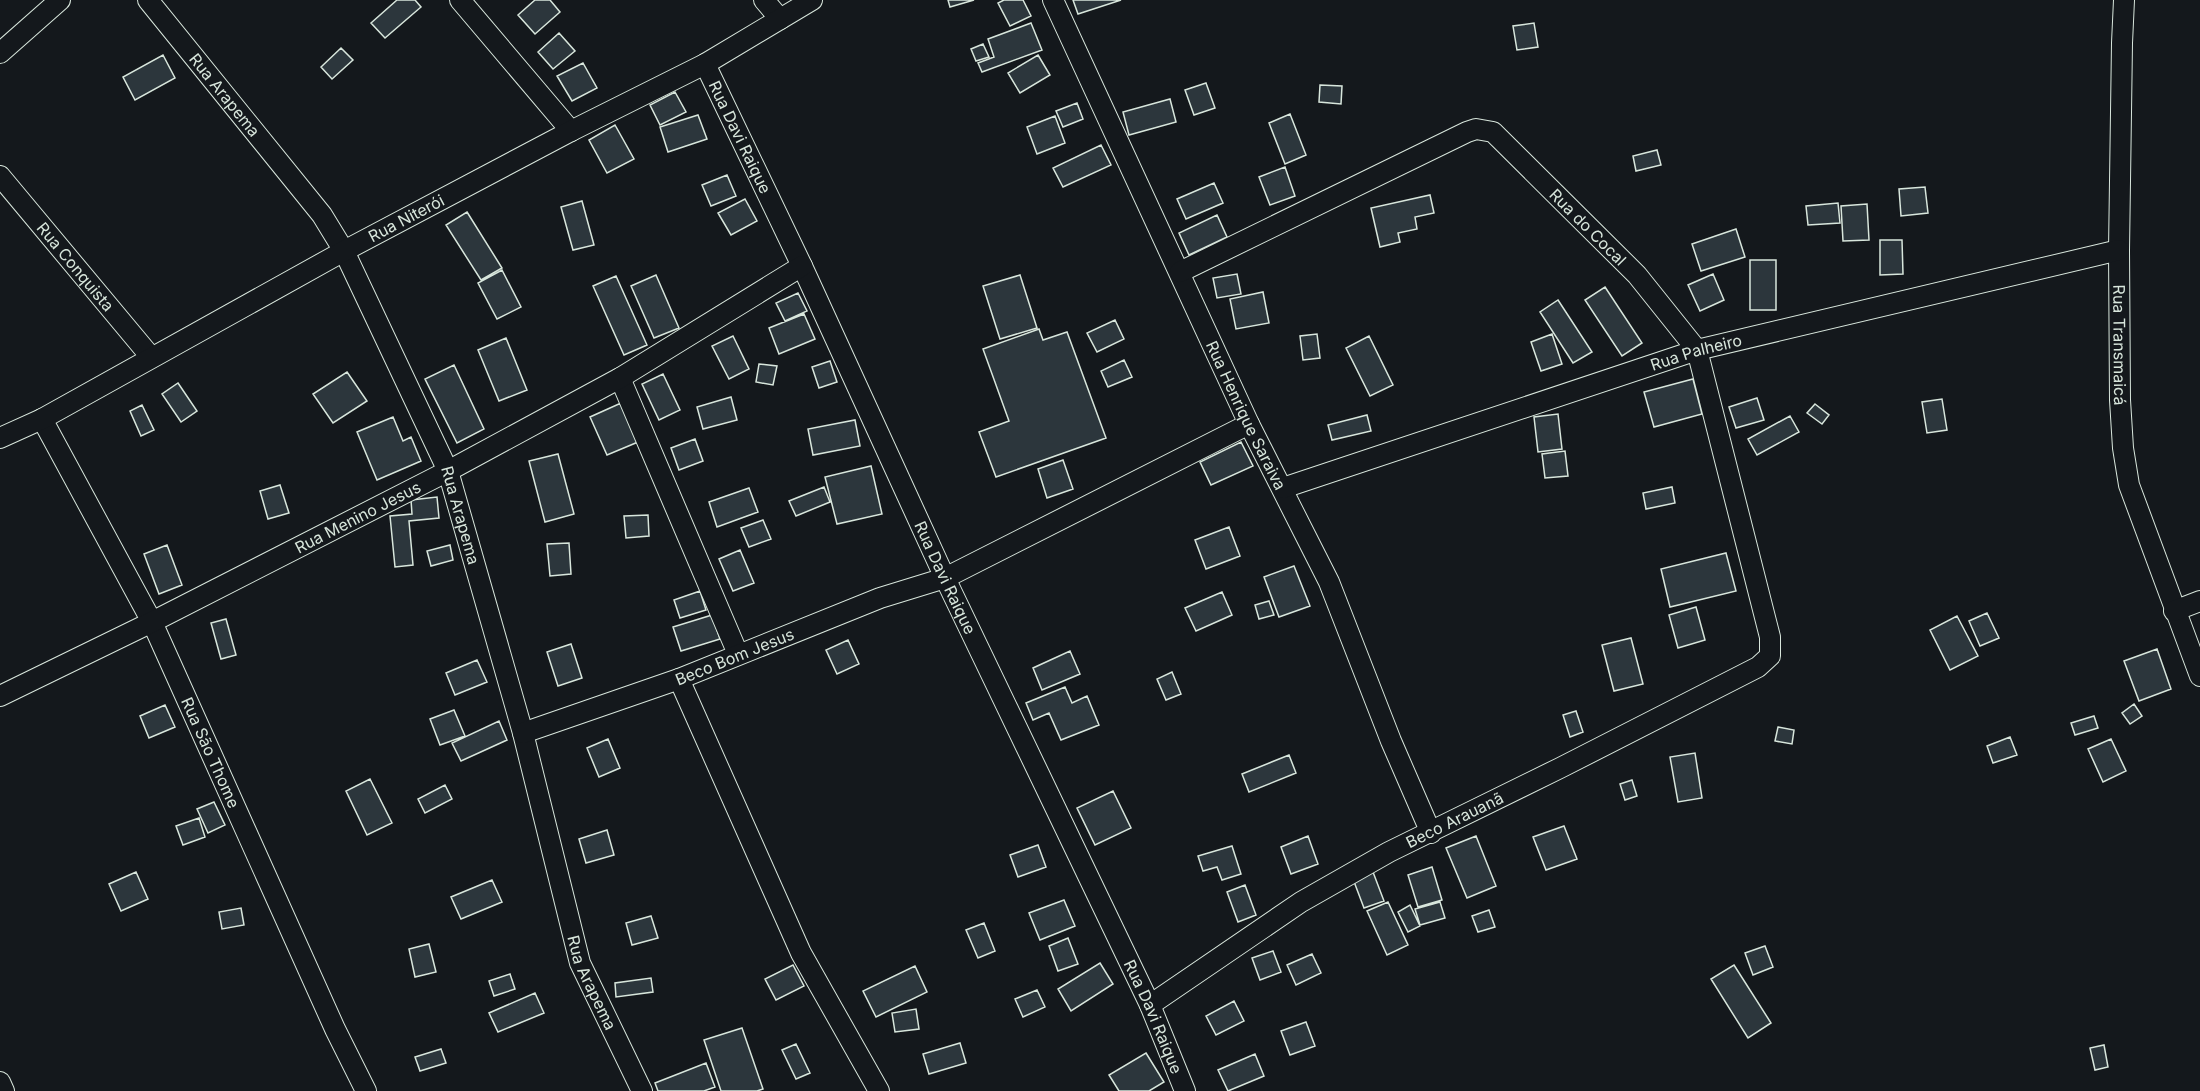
<svg xmlns="http://www.w3.org/2000/svg" width="2200" height="1091" viewBox="0 0 2200 1091" font-family="Inter,sans-serif">
  <rect width="100%" height="100%" fill="#14181c"/>
  <path fill="#2c363c" stroke="#d8e6dc" stroke-width="1.5" d="M397,0H415L421,7L385,38L371,23Z
    M535,0H550L560,12L535,34L518,15Z
    M948,0H974L950,7Z
    M1004,0H1023L1031,16L1010,26L998,3Z
    M1073,0H1121L1078,14Z
    M1031,23L1042,50L982,72L978,63L994,57L988,39Z
    M1534,23L1538,47L1517,50L1513,26Z
    M559,33L575,51L553,69L538,52Z
    M983,44L989,57L976,61L971,49Z
    M341,48L353,60L332,79L321,67Z
    M163,55L175,78L135,100L123,77Z
    M1038,55L1050,75L1020,93L1008,73Z
    M583,63L597,88L572,101L557,76Z
    M1206,83L1215,108L1194,115L1185,90Z
    M1320,85L1342,86L1341,104L1319,102Z
    M675,92L686,112L660,125L650,105Z
    M1170,99L1176,122L1129,135L1123,112Z
    M1077,103L1083,119L1063,127L1056,111Z
    M1290,114L1306,155L1285,164L1269,123Z
    M698,115L707,139L668,152L660,127Z
    M1055,116L1065,143L1037,154L1027,127Z
    M615,125L634,159L607,173L589,140Z
    M1101,145L1111,165L1063,187L1053,168Z
    M1657,150L1661,165L1636,171L1633,156Z
    M1285,167L1295,196L1270,205L1259,177Z
    M727,175L736,196L711,206L702,185Z
    M1214,183L1223,203L1186,219L1177,199Z
    M1925,187L1928,213L1901,216L1899,189Z
    M1430,195L1434,213L1415,217L1417,229L1398,233L1400,242L1380,247L1371,208Z
    M745,199L757,221L731,235L718,213Z
    M582,201L594,245L573,250L561,207Z
    M1838,203L1840,223L1808,225L1806,206Z
    M1867,204L1869,240L1843,241L1841,206Z
    M467,212L502,268L481,280L446,225Z
    M1217,215L1227,237L1189,255L1179,233Z
    M1736,229L1745,257L1701,271L1692,244Z
    M1880,240H1902L1903,274L1880,275Z
    M1750,260H1776V310H1750Z
    M502,270L521,307L497,319L478,283Z
    M1237,274L1241,294L1217,298L1213,278Z
    M1713,274L1724,300L1700,311L1688,285Z
    M656,275L679,328L654,338L631,286Z
    M1020,275L1037,328L1000,339L983,286Z
    M616,276L647,345L624,355L593,286Z
    M1605,287L1642,343L1622,356L1585,300Z
    M1263,292L1269,323L1236,329L1230,299Z
    M798,293L807,311L785,321L776,303Z
    M1558,300L1592,352L1573,363L1540,312Z
    M804,314L815,339L779,354L769,328Z
    M1115,320L1124,339L1097,352L1087,333Z
    M1039,329L1043,340L1067,332L1106,438L996,477L979,432L1009,421L983,349Z
    M1317,334L1320,358L1303,360L1300,336Z
    M1552,334L1562,364L1541,371L1531,342Z
    M733,336L749,369L729,379L712,346Z
    M1369,336L1393,385L1370,396L1346,348Z
    M506,338L527,390L499,401L478,350Z
    M1124,360L1132,377L1108,387L1101,371Z
    M830,361L837,382L819,388L812,367Z
    M759,364L777,366L773,385L756,382Z
    M454,365L484,429L457,443L425,379Z
    M347,372L367,401L333,423L313,394Z
    M663,374L680,410L659,420L642,384Z
    M1693,379L1702,414L1654,427L1644,392Z
    M178,383L197,411L181,422L162,394Z
    M731,397L737,420L703,429L697,407Z
    M1757,398L1764,420L1736,428L1729,407Z
    M1942,399L1947,430L1927,433L1922,402Z
    M621,403L638,442L607,455L590,417Z
    M1815,404L1829,415L1822,424L1807,413Z
    M142,405L154,430L141,436L130,411Z
    M1558,414L1562,449L1538,452L1534,417Z
    M1367,415L1371,431L1332,440L1328,425Z
    M1790,416L1799,432L1757,455L1748,439Z
    M393,417L403,441L411,437L421,461L377,480L357,432Z
    M855,420L860,446L813,455L808,429Z
    M695,439L703,461L679,470L671,448Z
    M1241,442L1253,466L1211,485L1200,462Z
    M1565,451L1568,476L1545,478L1542,454Z
    M558,454L574,514L545,522L529,461Z
    M1063,460L1073,489L1047,498L1038,469Z
    M871,466L882,514L837,524L825,477Z
    M280,485L289,513L268,519L260,491Z
    M824,487L830,502L796,516L789,501Z
    M1672,487L1675,503L1646,509L1643,493Z
    M749,488L758,512L717,527L709,502Z
    M437,497L439,518L409,521L413,565L395,567L390,516L412,514L411,500Z
    M648,515L649,536L626,538L624,516Z
    M763,520L771,539L749,547L741,528Z
    M1229,527L1240,556L1206,569L1195,540Z
    M569,543L571,574L550,576L547,544Z
    M167,545L182,585L159,594L144,554Z
    M450,545L453,560L431,566L427,551Z
    M740,550L754,583L733,591L719,559Z
    M1726,553L1736,591L1670,607L1661,569Z
    M1294,566L1310,606L1279,617L1264,577Z
    M700,591L706,610L680,618L674,600Z
    M1222,592L1232,615L1196,631L1185,608Z
    M1269,601L1274,615L1259,619L1255,605Z
    M1696,607L1705,640L1678,648L1669,615Z
    M1987,613L1999,638L1980,646L1969,621Z
    M712,615L720,639L681,651L673,627Z
    M1957,616L1978,656L1950,670L1930,630Z
    M226,619L236,655L221,659L211,623Z
    M1631,638L1643,684L1614,691L1602,645Z
    M848,640L859,664L837,674L826,650Z
    M571,644L582,678L558,686L547,652Z
    M2157,649L2171,689L2139,701L2124,661Z
    M1070,651L1080,674L1042,690L1033,668Z
    M477,660L487,682L455,695L446,673Z
    M1172,672L1181,694L1166,700L1157,679Z
    M1065,687L1072,703L1087,696L1099,725L1061,740L1049,713L1033,720L1026,703Z
    M2134,704L2142,716L2130,724L2122,713Z
    M165,705L175,727L149,738L140,716Z
    M454,710L465,736L440,745L430,719Z
    M1576,711L1583,732L1570,737L1563,715Z
    M2094,716L2098,728L2075,735L2071,723Z
    M499,721L507,740L461,761L452,743Z
    M1778,727L1794,730L1792,744L1775,741Z
    M2010,737L2017,755L1993,763L1987,746Z
    M608,739L620,768L599,777L587,748Z
    M2111,739L2126,771L2103,782L2088,749Z
    M1695,753L1702,798L1678,802L1670,757Z
    M1289,755L1296,773L1249,792L1242,774Z
    M370,779L392,823L367,835L346,791Z
    M1632,780L1637,796L1625,800L1620,784Z
    M445,785L452,799L425,813L418,799Z
    M1113,791L1131,828L1095,845L1077,808Z
    M214,802L225,825L208,833L197,809Z
    M199,818L205,837L183,845L176,826Z
    M1564,826L1577,859L1546,870L1533,837Z
    M607,830L614,855L586,863L579,839Z
    M1308,836L1318,864L1291,874L1281,847Z
    M1476,836L1496,886L1467,898L1446,848Z
    M1038,845L1046,867L1018,877L1010,855Z
    M1232,846L1241,874L1222,880L1217,867L1203,871L1198,856Z
    M1432,867L1442,900L1418,907L1408,875Z
    M136,872L148,899L121,911L109,884Z
    M1373,872L1384,901L1364,908L1353,879Z
    M492,880L502,902L461,919L451,897Z
    M1245,885L1256,915L1238,922L1227,892Z
    M1064,900L1075,926L1040,940L1029,913Z
    M1388,902L1408,945L1387,955L1367,911Z
    M1440,902L1445,918L1420,925L1415,909Z
    M1410,905L1420,926L1408,932L1398,912Z
    M241,908L244,925L222,929L219,912Z
    M1489,910L1495,927L1478,932L1472,916Z
    M651,916L658,938L632,945L626,923Z
    M984,923L995,951L978,958L966,930Z
    M1068,938L1078,964L1058,971L1049,946Z
    M429,944L436,972L415,977L409,949Z
    M1765,946L1773,967L1753,975L1745,953Z
    M1273,951L1281,972L1260,980L1252,958Z
    M1312,954L1321,973L1296,985L1287,965Z
    M1100,963L1113,984L1071,1011L1058,989Z
    M793,965L804,986L776,1000L765,979Z
    M1734,965L1771,1023L1748,1038L1711,979Z
    M915,966L927,992L876,1017L863,991Z
    M510,974L515,989L494,996L489,981Z
    M651,978L653,992L616,997L615,983Z
    M1037,990L1045,1007L1023,1017L1015,999Z
    M535,993L544,1013L498,1032L489,1013Z
    M1234,1001L1244,1021L1216,1035L1206,1016Z
    M916,1009L919,1029L895,1032L892,1013Z
    M1306,1022L1315,1046L1290,1055L1281,1031Z
    M742,1028L763,1089L757,1091H721L704,1040Z
    M960,1043L966,1063L929,1074L923,1054Z
    M796,1044L810,1073L796,1079L782,1050Z
    M2104,1045L2108,1067L2095,1070L2090,1048Z
    M441,1049L446,1063L420,1071L415,1057Z
    M1146,1053L1164,1082L1149,1091H1119L1109,1075Z
    M1255,1054L1264,1076L1228,1091L1218,1070Z
    M706,1063L715,1087L704,1091H658L655,1083Z"/>
  <g fill="none" stroke-linecap="round" stroke-linejoin="round">
    <defs>
      <g id="street">
        <path id="s1" d="M148,0L322,215L344,251L448,471L523,733L580,963L642,1091"/>
        <path d="M460,0L571,131"/>
        <path d="M764,0L780,19"/>
        <path id="s2" d="M1053,0L1249,424L1329,582L1391,741L1431,833"/>
        <path id="s3" d="M2124,0L2122,43L2119,250L2120,400L2123,448L2129,485L2200,676"/>
        <path d="M0,53L60,0"/>
        <path id="s4" d="M705,64L802,266L945,578L1150,1005L1185,1091"/>
        <path id="s5" d="M0,176L151,357"/>
        <path d="M620,378L738,654"/>
        <path id="s6" d="M42,419L152,622L335,1029L366,1091"/>
        <path id="s7" d="M0,438L42,419L344,251L571,131L705,64L812,0"/>
        <path id="s8" d="M1283,488L1697,350L2119,250"/>
        <path d="M2174,611L2200,601"/>
        <path d="M679,679L801,953L879,1091"/>
        <path id="s9" d="M0,696L152,622L448,471L620,378L802,266"/>
        <path id="s10" d="M523,733L679,679L880,598L945,578L1249,424"/>
        <path id="s11" d="M1150,1005L1301,902L1389,852L1560,768L1758,667L1770,656V637L1697,350L1637,275L1493,132L1476,129L1467,132L1180,272"/>
        <path d="M0,1082L4,1091"/>
      </g>
    </defs>
    <use href="#street" stroke="#d8e6dc" stroke-width="22"/>
    <use href="#street" stroke="#14181c" stroke-width="20"/>
  </g>
  <g text-anchor="middle" dominant-baseline="central" stroke-width="4.5" stroke-linejoin="round" paint-order="stroke">
    <g font-size="16" fill="#d8e6dc" stroke="#14181c">
      <text stroke="none"><textPath href="#s1" startOffset="122">Rua Arapema</textPath></text>
      <text stroke="none"><textPath href="#s4" startOffset="81">Rua Davi Raique</textPath></text>
      <text stroke="none"><textPath href="#s7" startOffset="462">Rua Niterói</textPath></text>
      <text transform="translate(1588 227) rotate(45)">Rua do Cocal</text>
      <text stroke="none"><textPath href="#s5" startOffset="118">Rua Conquista</textPath></text>
      <text stroke="none"><textPath href="#s3" startOffset="345">Rua Transmaicá</textPath></text>
      <text stroke="none"><textPath href="#s8" startOffset="435">Rua Palheiro</textPath></text>
      <text stroke="none"><textPath href="#s2" startOffset="458">Rua Henrique Saraiva</textPath></text>
      <text stroke="none"><textPath href="#s1" startOffset="608">Rua Arapema</textPath></text>
      <text stroke="none"><textPath href="#s9" startOffset="400">Rua Menino Jesus</textPath></text>
      <text stroke="none"><textPath href="#s4" startOffset="567">Rua Davi Raique</textPath></text>
      <text stroke="none"><textPath href="#s10" startOffset="225">Beco Bom Jesus</textPath></text>
      <text stroke="none"><textPath href="#s6" startOffset="374">Rua São Thome</textPath></text>
      <text stroke="none"><textPath href="#s11" startOffset="357">Beco Arauanã</textPath></text>
      <text stroke="none"><textPath href="#s1" startOffset="1094">Rua Arapema</textPath></text>
      <text stroke="none"><textPath href="#s4" startOffset="1053">Rua Davi Raique</textPath></text>
    </g>
  </g>
</svg>
